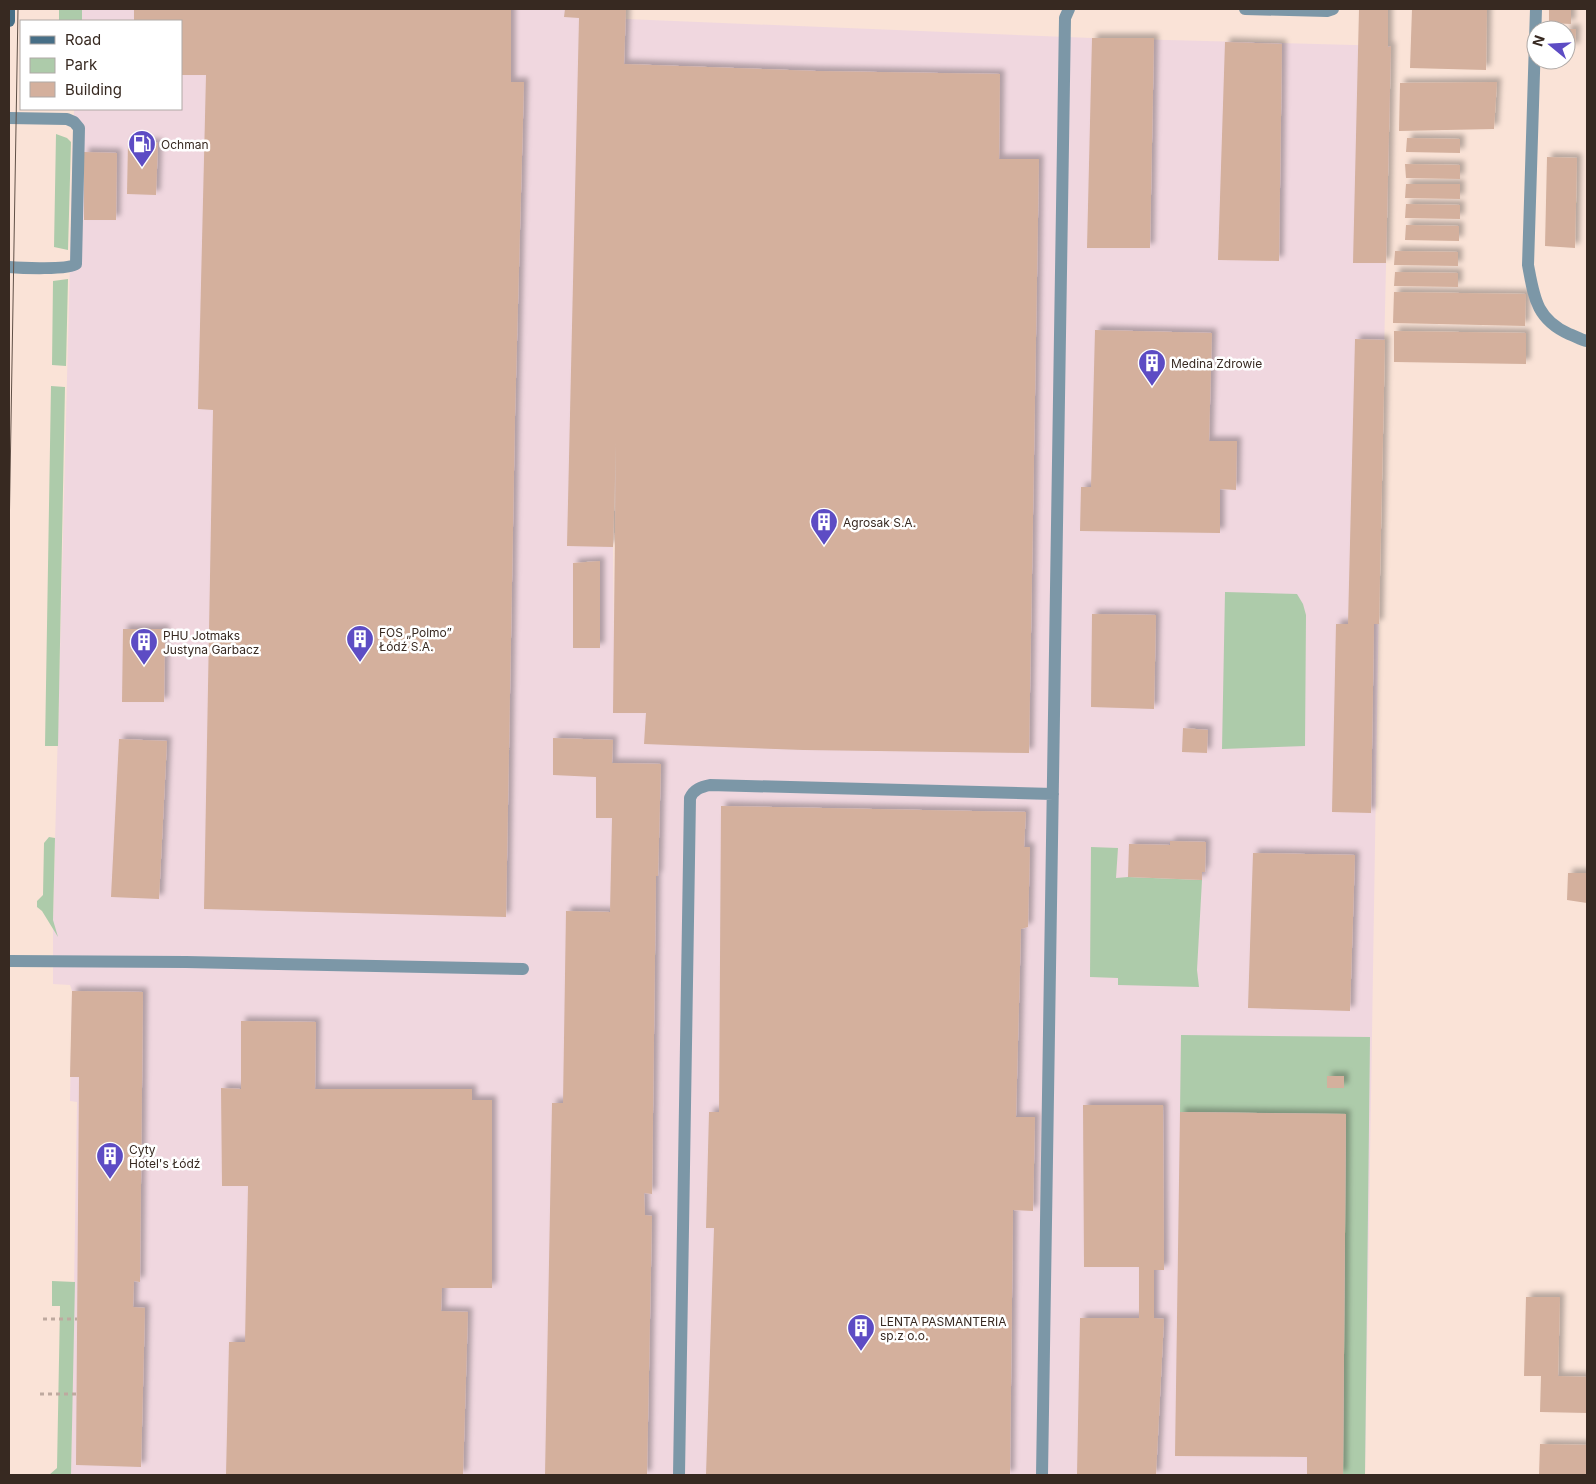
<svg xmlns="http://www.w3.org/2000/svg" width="1596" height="1484" viewBox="0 0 1596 1484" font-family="Inter,sans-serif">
  <defs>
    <filter id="shadow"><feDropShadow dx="4.5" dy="-4.5" stdDeviation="2.5" flood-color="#0004"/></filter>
  </defs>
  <rect width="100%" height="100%" fill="#fae3d7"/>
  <path fill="#f0d7df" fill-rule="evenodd" d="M82,9H626V19L1092,38L1391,46L1380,529L1365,1475H71L77,1102L70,1101L72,991L70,985L53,984V920L74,109H181V21H82ZM615,442H616L614,646L613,547Z"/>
  <path fill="#adcbaa" d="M59,9H82V21H59Z
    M56,134L67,138L71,142L68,250L54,247Z
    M68,279L66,366L52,365L53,281Z
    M51,386L65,387L58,746H45Z
    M1225,592L1297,594L1303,604L1306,615L1305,746L1222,749Z
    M49,837L55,838L53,920L58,937L42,911L37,907V901L43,895L44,843Z
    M1091,847L1118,848L1116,878L1128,877L1202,880L1197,970L1199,987L1118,985V978L1090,977Z
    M1181,1035L1370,1037L1365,1475H1343L1346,1114L1180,1112Z
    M52,1281L75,1282L71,1475H49L57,1468L60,1306H52Z"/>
  <path fill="#d4b09d" filter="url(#shadow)" d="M134,9H511V82H524L515,416L506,917L204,909L213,410L198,409L206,75H181V21H134Z
    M565,9H626L624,64L816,71L1000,74L999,159H1039L1029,753L803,750L644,744L646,713H613L616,442L613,547L567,546L579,18L564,17Z
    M1359,9H1388V47L1391,46L1386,263H1353Z
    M1412,9H1487L1486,70L1410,68Z
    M1549,9H1571V24L1549,23Z
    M1566,29H1576L1575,48L1566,47Z
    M1092,38H1154L1150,248H1087Z
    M1225,42L1282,44L1279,261L1218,260Z
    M1497,82L1494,129L1399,131L1400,83Z
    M1407,138L1460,139V153L1406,152Z
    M128,142L158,143L156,195L127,194Z
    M84,152L117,153L116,220H84Z
    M1547,157L1577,158L1575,248L1545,246Z
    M1405,164L1460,165V179L1406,178Z
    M1406,184H1460V199L1405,198Z
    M1406,204L1460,205V219L1405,218Z
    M1406,225L1459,226V241L1405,240Z
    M1395,251L1458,252V266L1394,265Z
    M1395,272L1458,273V287L1394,286Z
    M1394,292L1526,294L1525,326L1393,323Z
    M1095,330L1212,333L1209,441H1237L1236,490L1220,489V533L1080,531L1081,487H1091Z
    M1394,331L1526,333V364L1394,362Z
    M1355,339L1385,340L1379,624H1374L1371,813L1332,812L1336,624H1348Z
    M600,561V648H573V563Z
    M1092,614L1156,615L1154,709L1091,707Z
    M123,629H165L164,702H122Z
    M1183,728L1208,730L1207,753L1182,752Z
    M553,738L613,740L612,763L661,764L658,876H656L652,1194L644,1193L645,1215L652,1216L647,1475H545L552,1103H563L566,911L610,912L612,818H596V777L553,775Z
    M119,739L167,741L159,899L111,897Z
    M721,806L1026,812L1024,847H1030L1028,927L1021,929L1016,1117H1035L1033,1211L1013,1210L1010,1475H706L714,1228H706L709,1112H719Z
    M1170,841L1206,842L1205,872H1202V880L1128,877L1129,844L1170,845Z
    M1253,853L1355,855L1350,1011L1248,1008Z
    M1568,873H1587V903L1567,900Z
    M72,991L143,992L140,1282L134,1281L133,1307L145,1308L141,1467L76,1465L79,1077H70Z
    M241,1021L316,1022L315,1089H472V1100H492V1288H442L441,1311L468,1312L463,1475H226L229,1342H245L248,1186H222L221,1088L241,1089Z
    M1327,1076H1344V1088H1327Z
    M1083,1105H1163L1164,1270H1154V1318L1164,1319L1156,1475H1077L1080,1318H1139V1267H1084Z
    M1180,1112L1346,1114L1343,1475H1307V1457L1175,1456Z
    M1526,1297H1560L1558,1376L1587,1377V1413L1540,1412L1541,1376H1524Z
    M1540,1444L1587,1445V1475H1539Z"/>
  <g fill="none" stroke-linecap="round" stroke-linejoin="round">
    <path stroke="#bea99f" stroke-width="3" stroke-dasharray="4 4" stroke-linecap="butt" d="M43,1319H77
      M40,1394H76"/>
    <path stroke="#7c97a7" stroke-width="12" d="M1245,9L1327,11L1333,9
      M1536,9L1528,265C1534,297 1536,319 1569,334C1575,336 1581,340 1587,341
      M9,118L67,119L74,122L79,128L76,264C69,270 21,268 9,267
      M9,961L186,962L523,969
      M679,1475L690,798C694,789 701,787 710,785L1053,794
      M1042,1475L1065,18L1069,9"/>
    <path stroke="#476f87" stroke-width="12" d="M9,21V9"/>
    <path stroke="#605047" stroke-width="1" d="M9,540L18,9"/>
  </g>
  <defs>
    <symbol id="fuel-pin" viewBox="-11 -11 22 30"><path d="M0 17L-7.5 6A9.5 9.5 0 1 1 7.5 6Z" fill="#5d4cc4" stroke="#fff"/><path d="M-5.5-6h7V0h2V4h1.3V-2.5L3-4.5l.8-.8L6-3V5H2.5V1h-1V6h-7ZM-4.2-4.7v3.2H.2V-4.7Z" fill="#fff"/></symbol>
    <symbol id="building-pin" viewBox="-11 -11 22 30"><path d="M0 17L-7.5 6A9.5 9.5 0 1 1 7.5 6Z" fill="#5d4cc4" stroke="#fff"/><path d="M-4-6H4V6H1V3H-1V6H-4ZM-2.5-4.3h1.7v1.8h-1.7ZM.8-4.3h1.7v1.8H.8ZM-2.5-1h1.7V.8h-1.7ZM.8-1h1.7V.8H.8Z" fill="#fff"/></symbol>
  </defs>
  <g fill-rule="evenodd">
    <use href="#fuel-pin" x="126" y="128" width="32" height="43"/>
    <use href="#building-pin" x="1136" y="347" width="32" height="43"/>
    <use href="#building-pin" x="808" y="506" width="32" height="43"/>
    <use href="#building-pin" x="344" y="623" width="32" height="43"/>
    <use href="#building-pin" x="128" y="626" width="32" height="43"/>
    <use href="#building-pin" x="94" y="1140" width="32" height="43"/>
    <use href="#building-pin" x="845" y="1312" width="32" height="43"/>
  </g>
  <g text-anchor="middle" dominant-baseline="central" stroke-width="5" stroke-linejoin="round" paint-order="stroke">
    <g font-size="12" fill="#372921" stroke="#fff" text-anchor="start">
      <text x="161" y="144">Ochman</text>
      <text x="1171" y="363">Medina Zdrowie</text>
      <text x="843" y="522">Agrosak S.A.</text>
      <text x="379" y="632">FOS „Polmo”<tspan x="379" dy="14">Łódź S.A.</tspan></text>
      <text x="163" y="635">PHU Jotmaks<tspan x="163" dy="14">Justyna Garbacz</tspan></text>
      <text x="129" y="1149">Cyty<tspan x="129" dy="14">Hotel's Łódź</tspan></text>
      <text x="880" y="1321">LENTA PASMANTERIA<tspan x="880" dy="14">sp.z o.o.</tspan></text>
    </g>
  </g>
  <rect width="1596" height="1484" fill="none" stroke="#372921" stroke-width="20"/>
  <rect x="20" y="20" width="162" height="90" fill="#ffffff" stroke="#afa9a6"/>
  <rect x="30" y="36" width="25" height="8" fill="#476f87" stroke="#afa9a6"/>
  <text x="65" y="45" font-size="15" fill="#372921">Road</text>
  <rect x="30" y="58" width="25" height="15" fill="#adcbaa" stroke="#afa9a6"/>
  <text x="65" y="70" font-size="15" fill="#372921">Park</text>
  <rect x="30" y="82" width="25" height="15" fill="#d4b09d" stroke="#afa9a6"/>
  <text x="65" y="95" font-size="15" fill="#372921">Building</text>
  <g transform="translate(1551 45) rotate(288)"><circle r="24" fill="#ffffff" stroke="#afa9a6"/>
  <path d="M0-4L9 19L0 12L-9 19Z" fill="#5d4cc4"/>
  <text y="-8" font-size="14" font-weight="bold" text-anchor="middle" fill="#372921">N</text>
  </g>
</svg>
